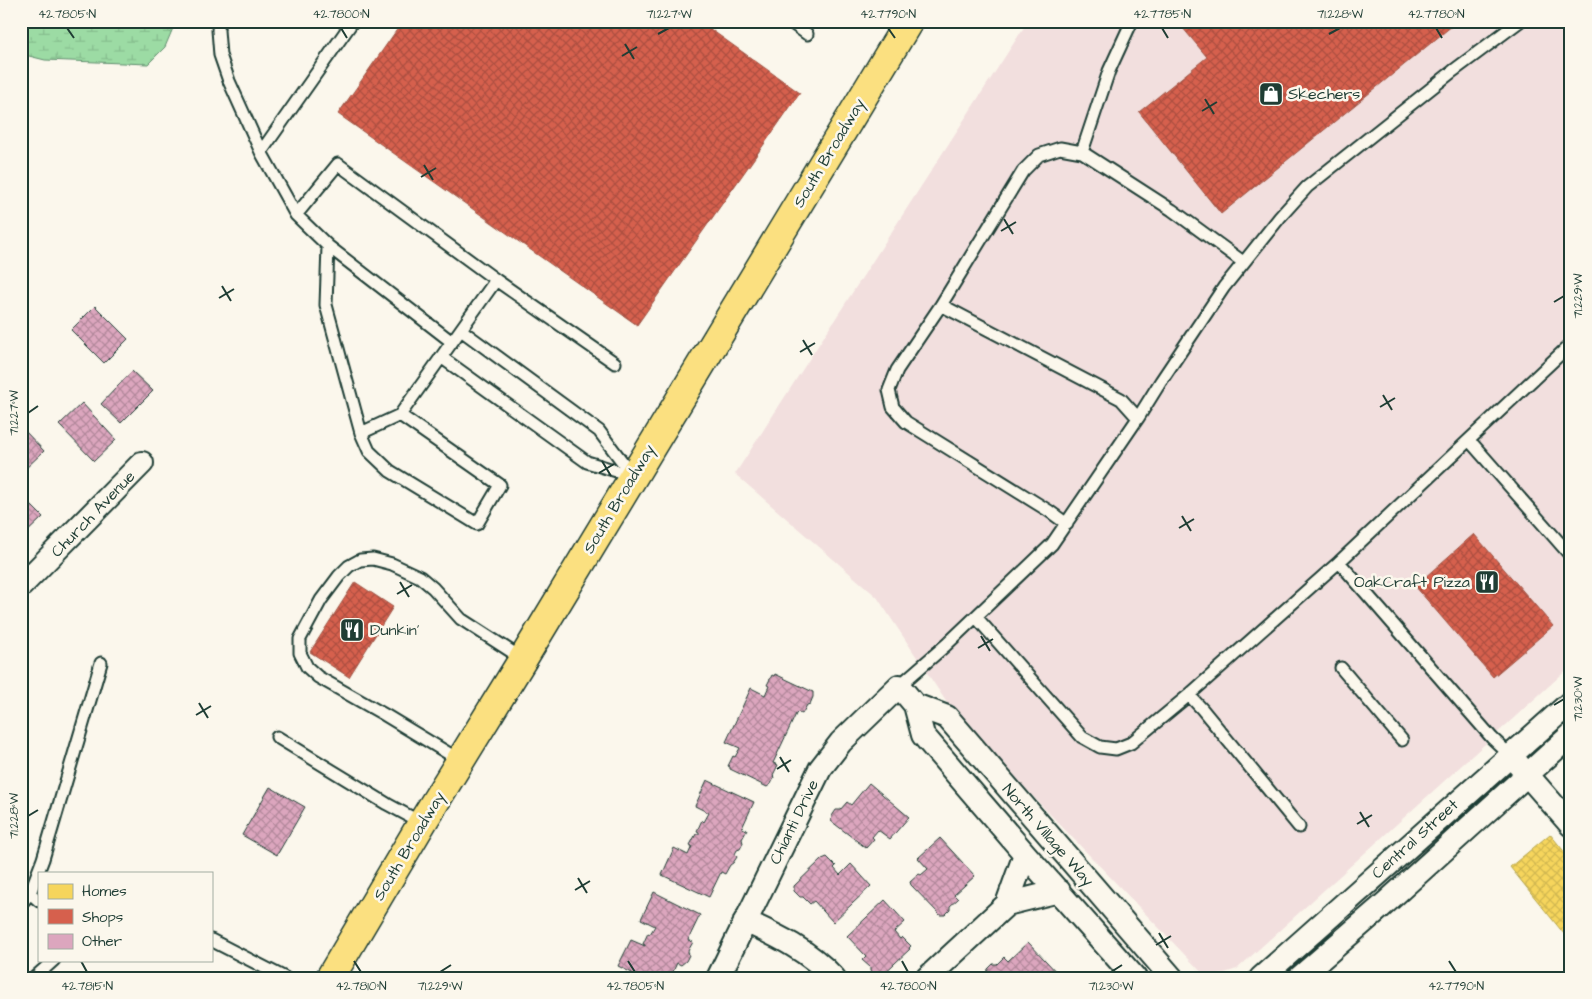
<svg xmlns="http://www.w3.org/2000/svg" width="1592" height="999" viewBox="0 0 1592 999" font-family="'Architects Daughter',sans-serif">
  <defs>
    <pattern id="wetland-marsh" width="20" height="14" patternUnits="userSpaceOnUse" patternTransform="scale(1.25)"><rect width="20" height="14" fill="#9cdba4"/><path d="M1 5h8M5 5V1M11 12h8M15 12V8" fill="none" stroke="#86bd8e"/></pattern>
    <pattern id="homes-cross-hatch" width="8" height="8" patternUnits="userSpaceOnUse" patternTransform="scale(1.25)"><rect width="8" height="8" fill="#f6d55c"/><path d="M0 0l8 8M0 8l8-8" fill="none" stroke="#d2b851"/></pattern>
    <pattern id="shops-cross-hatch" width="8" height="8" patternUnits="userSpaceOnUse" patternTransform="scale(1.25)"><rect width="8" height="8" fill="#d6604d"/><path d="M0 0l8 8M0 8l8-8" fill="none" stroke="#ad5041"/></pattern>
    <pattern id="building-cross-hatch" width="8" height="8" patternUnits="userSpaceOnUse" patternTransform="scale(1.25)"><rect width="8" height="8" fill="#dca6be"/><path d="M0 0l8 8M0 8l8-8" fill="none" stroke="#b2889b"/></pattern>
  </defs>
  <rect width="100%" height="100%" fill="#fbf7ec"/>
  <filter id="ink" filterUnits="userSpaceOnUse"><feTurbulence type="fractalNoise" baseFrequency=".02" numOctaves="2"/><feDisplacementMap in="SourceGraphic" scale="10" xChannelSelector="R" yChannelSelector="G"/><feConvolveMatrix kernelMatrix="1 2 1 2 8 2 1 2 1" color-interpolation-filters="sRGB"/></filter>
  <g filter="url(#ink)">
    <path fill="#f2dfde" d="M1028,21H1571V666L1237,969L1209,978H1207L955,715L877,597L735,474Z"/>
    <path fill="url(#wetland-marsh)" stroke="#5e8c6c" d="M21,21H176L165,47L148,64L45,60L21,54Z"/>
    <path fill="url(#homes-cross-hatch)" stroke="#b6a750" d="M1550,834L1571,860V939L1569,940L1510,867Z"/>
    <path fill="url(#shops-cross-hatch)" stroke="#9f5646" d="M403,21H699L800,93L637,325L338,114Z
      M1177,21H1458L1221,214L1139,112L1207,57Z
      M1474,534L1553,626L1493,677L1415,586Z
      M355,582L393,607L349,677L310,652Z"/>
    <path fill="url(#building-cross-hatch)" stroke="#1f3d34" d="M95,306L128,339L104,363L71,330Z
      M132,371L153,391L121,423L101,404Z
      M82,403L116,440L94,461L59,425Z
      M24,430L44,451L23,471L21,469V432Z
      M21,495L43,517L21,538Z
      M775,674L813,692V697L810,704L807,705L802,714L798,712L796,714L773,763L778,765L773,775L774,778L771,784L767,787L730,769V767L728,766L733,756L735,757L740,748L726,742L751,688L765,695L769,686L767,685L772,675L774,676Z
      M707,780L754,802L742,828L747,830L742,839L743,843L740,849L737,850L735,854L737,857L733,863L730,865L725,874L721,872L709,897L662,875L674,848L688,855L692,846L690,845L696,834H699V832L697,831L702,820L704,822L709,813L695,806Z
      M869,783L909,817L890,839L878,830L872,837L874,839L866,848L831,821L832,816L836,810H840L847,802L851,805Z
      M270,787L305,807L277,855L242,835Z
      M940,838L975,876L954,895L958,899L950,906V910L945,915H940L911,885L910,882L919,874L921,875L928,869L918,858Z
      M827,857L836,866L834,868L840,875L851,864L871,886L833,922L814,901L810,904L803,897H800L794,891V886L822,859Z
      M654,892L700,915L688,940L693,942L688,951L689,955L686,961L681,965L677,963L670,978H630L632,973L618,966L631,940L645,946V945L643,944L648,933L650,934L655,926L641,919Z
      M885,900L905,922L894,932L900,939L902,937L911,946L909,948L910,949L879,978L874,976L870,971V967L862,960L866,956L847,936Z
      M1028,942L1062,978H990L987,974L988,969L993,964H997L1004,957L1008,961Z"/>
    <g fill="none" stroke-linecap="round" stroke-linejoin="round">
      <defs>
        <path id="lane" d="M219,21L218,30L220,55L229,81L261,152L296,215L328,246L452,342
          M789,21L807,34
          M261,152L353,21
          M1082,152L1109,71L1132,21
          M296,215L338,164L496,280
          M328,246L326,305L361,433L369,451L390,471L477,524L500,485L400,415
          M941,305L1121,399L1138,418
          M461,330L599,431L633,476
          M441,357L587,462L633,476
          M361,433L400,415L496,280L615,363
          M1469,440L1571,556
          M1067,524L1049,511L906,422L893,407L889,390L897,370L941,305L1023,171L1039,155L1060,148L1082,152L1172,210L1243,262
          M1339,562L1492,738L1510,755
          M976,617L1082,737L1100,747L1116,749L1131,743L1189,695L1339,562L1571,344
          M1341,668L1402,740
          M899,686L946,645L1052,544L1138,418L1161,381L1224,287L1280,217L1307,187L1453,71L1520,21
          M1189,695L1202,709L1299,827
          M277,737L387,804L422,823
          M461,761L385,715L318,677L307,667L300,653V639L321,600L339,576L349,566L360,560L373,559L392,564L420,577L433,588L461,619L523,659
          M21,887L30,893L43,859L101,663
          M21,904L30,893L39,901
          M211,940L285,978
          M34,978L54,960"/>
        <path id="street" d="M21,586L142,463
          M915,705L947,717L1172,978
          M1517,763L1571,825
          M1007,904L1059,891
          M745,921C778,936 809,951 834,978
          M718,978L820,769L841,742L899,686L915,705L923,735L1025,854L1135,978
          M927,978L1007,904L1025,854
          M1261,978L1571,702
          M1299,978L1381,907L1571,735"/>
        <path id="primary" d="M330,978L422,823L523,659L909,21"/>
      </defs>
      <use href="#lane" stroke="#1f3d34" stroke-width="15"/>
      <use href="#street" stroke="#1f3d34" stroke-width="26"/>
      <use href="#primary" stroke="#1f3d34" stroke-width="31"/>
      <use href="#lane" stroke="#fbf7ec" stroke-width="11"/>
      <use href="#street" stroke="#fbf7ec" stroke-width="22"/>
      <use href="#primary" stroke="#fbe080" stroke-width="28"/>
    </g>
  </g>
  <path fill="none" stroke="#1f3d34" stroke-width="2" d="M67,28L74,38M341,28L347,38M888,28L895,38M1162,28L1168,38M1436,28L1442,38M658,34L669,28M1329,34L1340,28M625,44L634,59M622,56L637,47M1205,99L1214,114M1202,111L1217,102M424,165L433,180M421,177L436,168M1004,219L1013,234M1001,231L1016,222M222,286L231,301M219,298L234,289M1554,302L1564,296M803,340L812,355M800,352L815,343M1383,395L1392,410M1380,407L1395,398M28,413L38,406M602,461L611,476M599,473L614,464M1182,516L1191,531M1179,528L1194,519M400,582L409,597M397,594L412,585M981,636L990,651M978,648L993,639M199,703L208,718M1554,705L1564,699M196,715L211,706M780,757L789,772M777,769L791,760M1360,812L1369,827M28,816L38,810M1357,824L1372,815M578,878L587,893M575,890L590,881M1159,933L1168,948M1156,945L1171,936M81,961L87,972M354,961L361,972M628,961L635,972M902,961L908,972M1449,961L1456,972M440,972L451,965M1111,972L1122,965"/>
  <defs>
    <symbol id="shop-square" viewBox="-11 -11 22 22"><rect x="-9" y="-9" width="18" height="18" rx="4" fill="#1f3d34" stroke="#fbf7ec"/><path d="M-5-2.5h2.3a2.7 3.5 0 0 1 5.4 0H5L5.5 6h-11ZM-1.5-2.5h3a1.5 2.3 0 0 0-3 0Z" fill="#fff"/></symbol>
    <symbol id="restaurant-square" viewBox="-11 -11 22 22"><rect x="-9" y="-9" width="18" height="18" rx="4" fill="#1f3d34" stroke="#fbf7ec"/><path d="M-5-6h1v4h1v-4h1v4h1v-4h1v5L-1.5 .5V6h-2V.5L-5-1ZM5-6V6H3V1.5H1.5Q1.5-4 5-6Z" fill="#fff"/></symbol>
  </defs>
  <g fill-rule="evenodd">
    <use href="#shop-square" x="1257" y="80" width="28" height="28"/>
    <use href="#restaurant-square" x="1473" y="568" width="28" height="28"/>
    <use href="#restaurant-square" x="338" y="616" width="28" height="28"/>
  </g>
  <g text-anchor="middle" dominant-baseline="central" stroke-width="5" stroke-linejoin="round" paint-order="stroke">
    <g font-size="16" fill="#1f3d34" stroke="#fbf7ec" text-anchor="start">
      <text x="1288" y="94">Skechers</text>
      <text x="1470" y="582" text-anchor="end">OakCraft Pizza</text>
      <text x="370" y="630">Dunkin'</text>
    </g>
    <g font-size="16" fill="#1f3d34" stroke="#fbf7ec">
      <text transform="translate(829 153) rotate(-59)">South Broadway</text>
      <text transform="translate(619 499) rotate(-59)">South Broadway</text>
      <text transform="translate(93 514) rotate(-46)">Church Avenue</text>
      <text transform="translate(794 822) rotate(-64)">Chianti Drive</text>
      <text transform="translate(1048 835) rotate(49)">North Village Way</text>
      <text transform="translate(1415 839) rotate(-42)">Central Street</text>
      <text transform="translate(409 846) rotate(-59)">South Broadway</text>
    </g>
  </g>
  <rect width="1592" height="999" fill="none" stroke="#fbf7ec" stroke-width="55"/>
  <rect x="38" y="872" width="175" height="90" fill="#fbf7ec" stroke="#a3ada2"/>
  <rect x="48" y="884" width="25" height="15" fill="#f6d55c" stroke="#a3ada2"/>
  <text x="82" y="896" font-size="15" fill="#1f3d34">Homes</text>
  <rect x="48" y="909" width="25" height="15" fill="#d6604d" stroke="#a3ada2"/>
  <text x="82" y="922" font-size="15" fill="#1f3d34">Shops</text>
  <rect x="48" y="934" width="25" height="15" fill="#dca6be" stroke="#a3ada2"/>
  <text x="82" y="946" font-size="15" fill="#1f3d34">Other</text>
  <rect x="28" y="28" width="1536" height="944" fill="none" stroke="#1f3d34" stroke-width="2"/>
  <g font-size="12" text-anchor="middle" fill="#1f3d34">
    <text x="67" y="18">42.7805°N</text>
    <text x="341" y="18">42.7800°N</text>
    <text x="669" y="18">71.227°W</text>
    <text x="888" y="18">42.7790°N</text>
    <text x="1162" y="18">42.7785°N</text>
    <text x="1340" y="18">71.228°W</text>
    <text x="1436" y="18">42.7780°N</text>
    <text transform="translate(1578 296) rotate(-90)" y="4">71.229°W</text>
    <text transform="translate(14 413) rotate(-90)" y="4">71.227°W</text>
    <text transform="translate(1578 699) rotate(-90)" y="4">71.230°W</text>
    <text transform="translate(14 816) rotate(-90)" y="4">71.228°W</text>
    <text x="87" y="990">42.7815°N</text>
    <text x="361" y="990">42.7810°N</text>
    <text x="440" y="990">71.229°W</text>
    <text x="635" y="990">42.7805°N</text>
    <text x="908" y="990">42.7800°N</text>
    <text x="1111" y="990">71.230°W</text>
    <text x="1456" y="990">42.7790°N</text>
  </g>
</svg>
